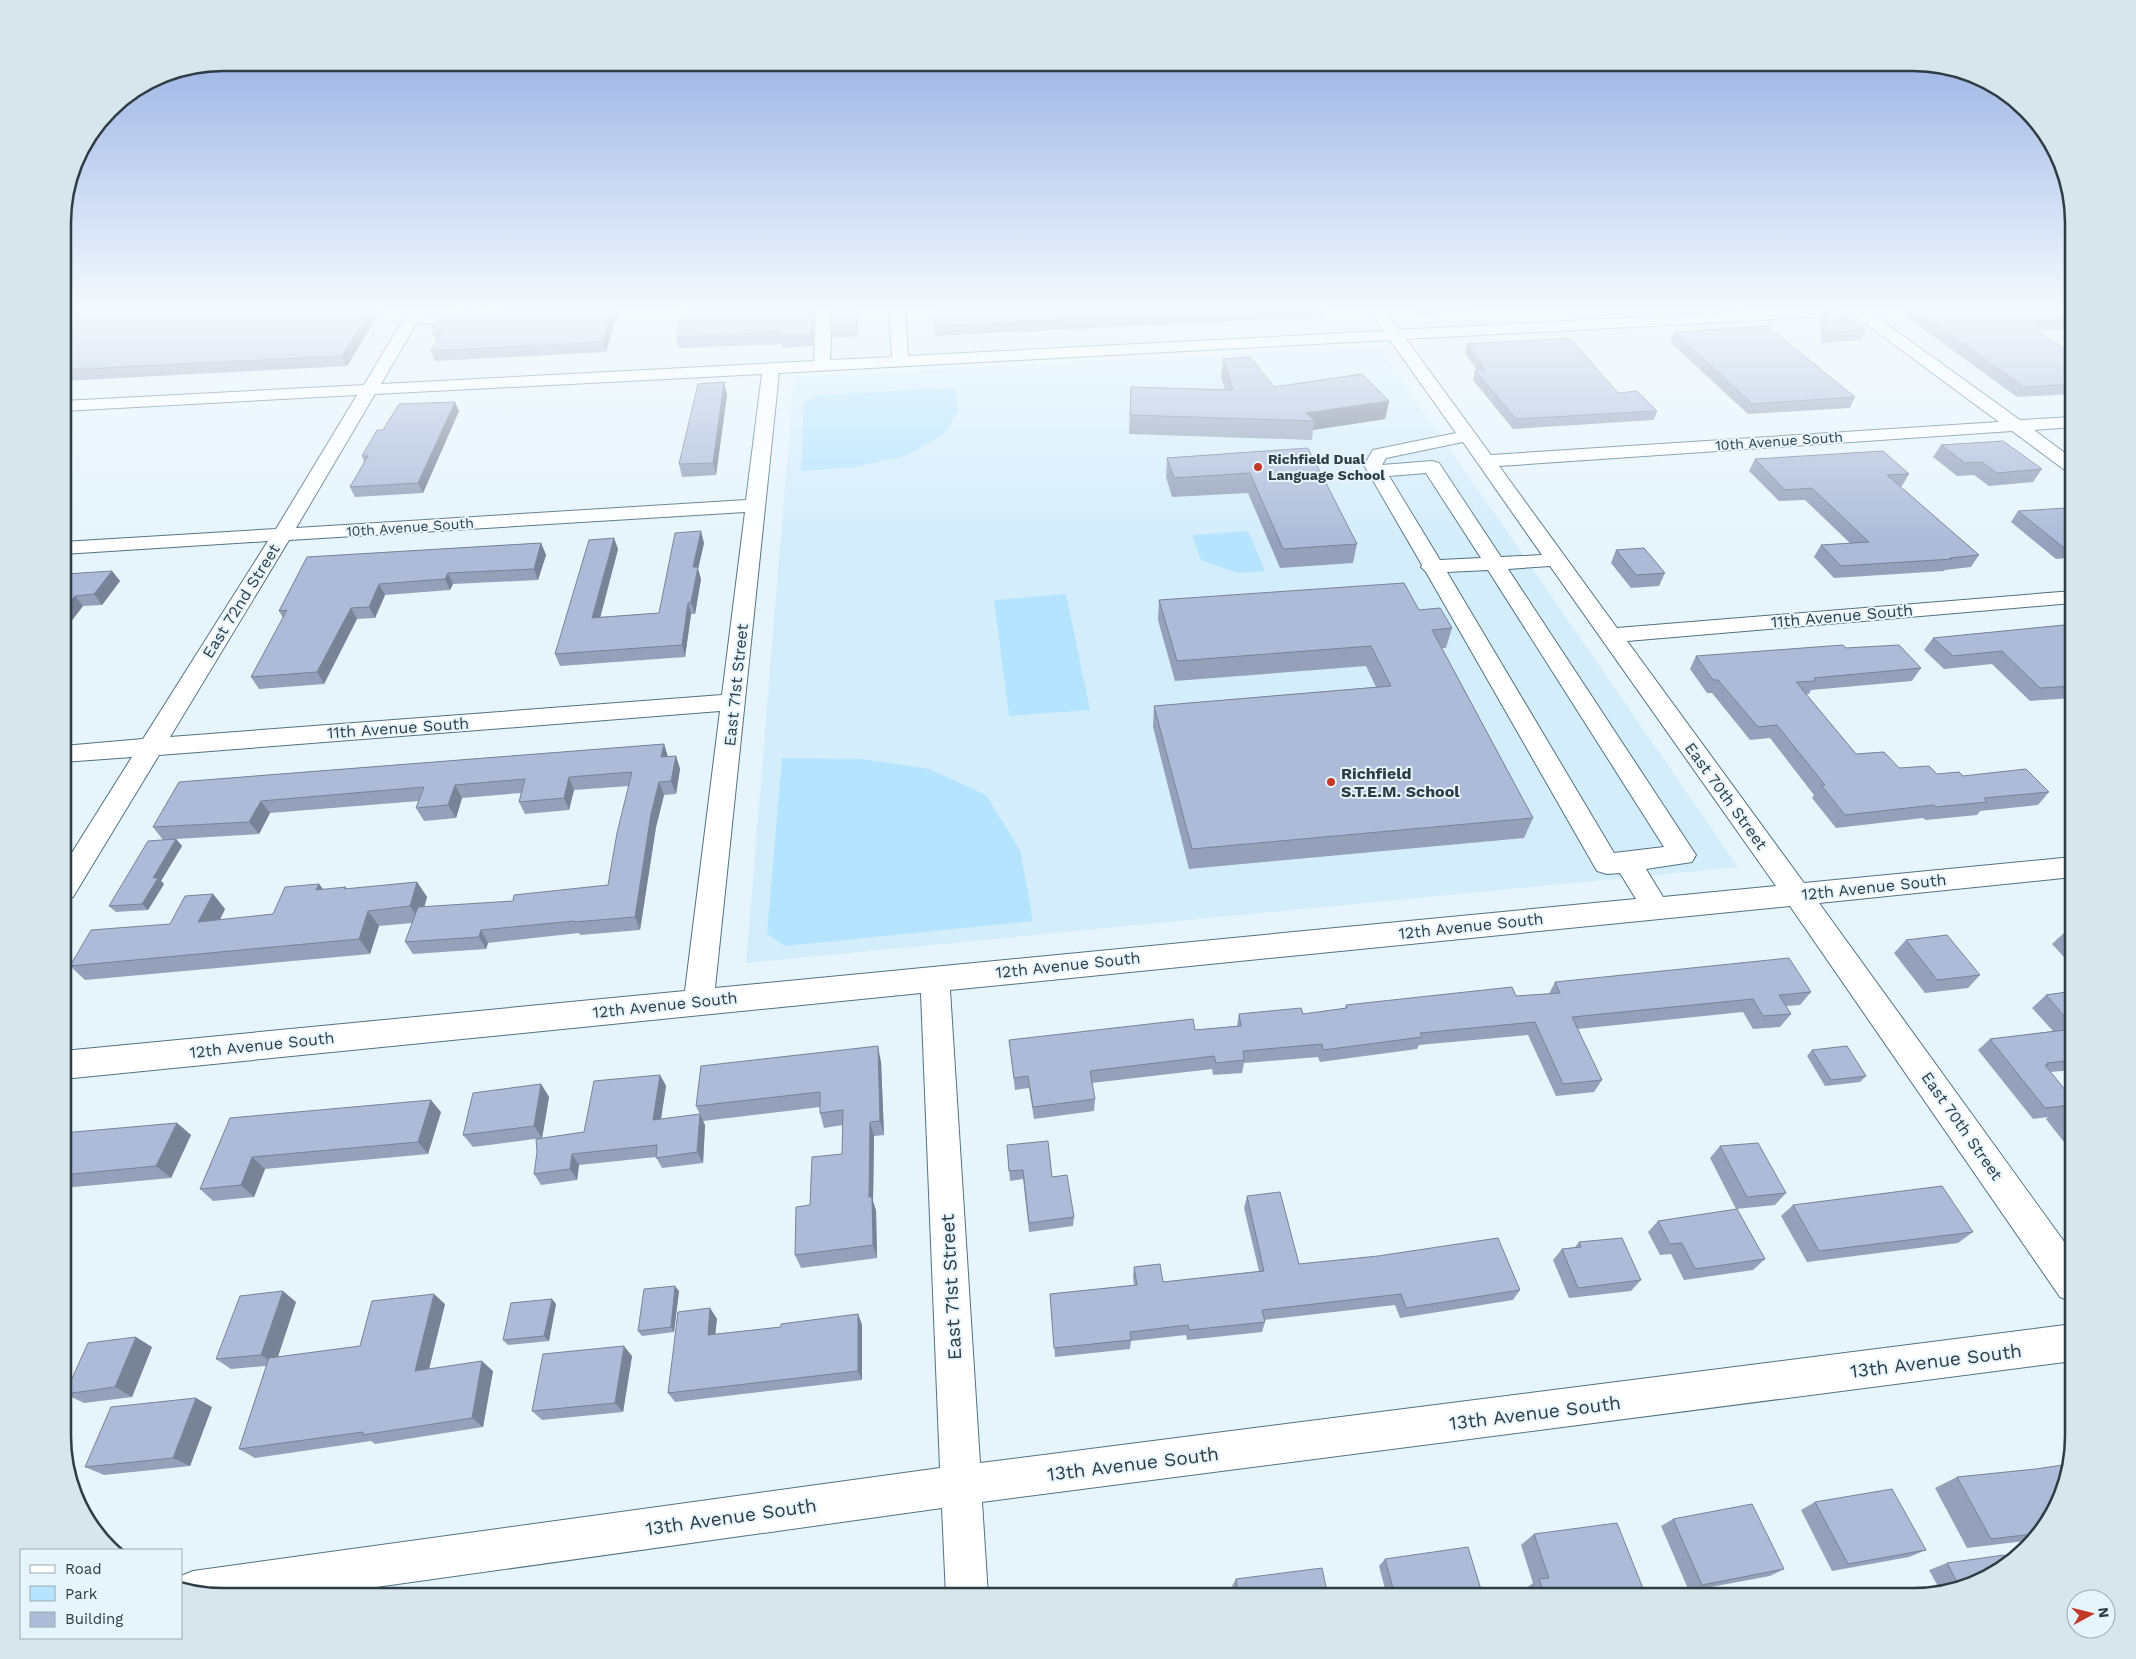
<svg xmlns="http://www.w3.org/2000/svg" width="2136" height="1659" viewBox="0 0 2136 1659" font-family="'Work Sans',sans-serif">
  <rect width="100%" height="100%" fill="#e6f4fc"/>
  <path fill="#d4edfb" d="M1379,346L1738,867L746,963L794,377Z"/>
  <path fill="#b5e4ff" d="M955,388L958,411L943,435L905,456L856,467L801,471L804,403L817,395Z
    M1248,531L1265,571L1237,573L1201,560L1192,535Z
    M1066,594L1090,710L1009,716L994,600Z
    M782,758L863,759L929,769L986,795L1020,850L1033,921L785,946L767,934Z"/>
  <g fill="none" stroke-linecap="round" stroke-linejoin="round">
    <defs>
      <path id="minor" d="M409,310H425L422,315L475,312L480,314L483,317L480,320L475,322L416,324L381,384L814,361L816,310H832L830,360L892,357L889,310H905L908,356L1384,331L1370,310H1385L1399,330L1766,310H1867L2020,420L2073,417V427L2034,430L2073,459V473L2066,471L2012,431L1499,466L1617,628L2073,591V603L1627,641L1804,883L2073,857V877L1819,903L2073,1254V1302L2060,1297L1790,906L950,990L980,1463L2073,1324V1361L982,1502L988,1596H946L942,1508L312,1596H223L181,1590V1576L193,1571L940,1468L921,993L63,1079V1051L685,991L720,711L159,755L73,897L63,901V867L132,757L63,762V746L143,739L268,541L63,554V542L276,529L357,395L63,411V401L364,385ZM1854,315L1999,422L1491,455L1406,339ZM1390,340L1456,433L1373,450L1364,465L1422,565L1421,567L1426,572L1597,871L1607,874L1620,873L1636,899L715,988L779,373ZM762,374L746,500L296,528L375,394ZM1463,442L1542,555L1501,557L1439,463L1432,461L1382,465L1386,458ZM1426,473L1481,558L1440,560L1389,476ZM745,512L722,695L170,737L289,540ZM1550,566L1776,886L1663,897L1646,869L1692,862L1696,855L1508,569ZM1488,570L1664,847L1614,853L1447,572Z"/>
    </defs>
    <use href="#minor" stroke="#527283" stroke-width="2"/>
    <use href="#minor" fill="#fff" fill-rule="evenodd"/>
  </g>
  <path fill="#95a1bb" d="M82,310H381L347,366L63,381V311Z
    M451,310H476L452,312Z
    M525,310H615L617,316L606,352L435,361L431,351L437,341H436L432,331Z
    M814,310L813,346L783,348L782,344L679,348L676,337Z
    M857,310L858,336L833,338L831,326Z
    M934,310H1326L1325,316L936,336Z
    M1413,310H1497L1417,315Z
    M1824,310H1838L1866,330L1861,340L1821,343L1820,319Z
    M1897,310H2060L2074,319V321L2068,329L2039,330L2038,332L2074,354V394L2017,397Z
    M1674,332L1855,397L1850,408L1748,414L1670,342Z
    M1467,344L1618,393L1657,411L1654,420L1513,429L1473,380L1475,370H1477L1465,353Z
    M1223,359L1274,387L1389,401L1385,419L1313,430L1312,440L1129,434L1131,387L1225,390L1221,377Z
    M724,382L727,395L716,475L682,477L679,464Z
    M459,411L423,493L355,497L350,487L364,462L362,456Z
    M1941,445L2042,469L2033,482L1989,486L1974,475L1957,476L1933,457Z
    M1308,448L1357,544L1353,563L1280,568L1248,493L1172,497L1166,477L1167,458Z
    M1755,459L1909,474L1902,486H1900L1979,555L1971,567L1945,570L1944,571L1834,578L1814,557L1821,545L1850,543L1805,500L1779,501L1749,471Z
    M2018,511L2074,513V561H2071L2067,558L2056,559L2011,522Z
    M541,543L546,555L538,580L453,584L450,590L385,595L375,618L357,619L324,684L259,689L251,677L283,618L279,611L307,557Z
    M704,543L698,569L701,579L695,614H691L685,657L560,666L555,654L618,549L600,617L659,613Z
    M1616,550L1665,573L1659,586L1631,588L1611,563Z
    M112,571L120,581L102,605L83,606L63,632V577Z
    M1159,600L1419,610L1452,628L1446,648H1442L1533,818L1524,838L1189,869L1153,727L1154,706L1376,687L1366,666L1175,681L1158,620Z
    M2074,624V698L2030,701L1992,664L1944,669L1924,650L1933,638Z
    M1846,648L1921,668L1912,681L1811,690L1809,694H1806L1856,754L1899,768L1937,774L1963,776L2049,792L2038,805L1980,811L1977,815L1926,820L1923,818L1836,828L1812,798L1814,795L1770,738L1750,740L1712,693H1707L1690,669L1696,656Z
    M664,744L668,757L676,756L680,769L676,794L664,795L656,827L640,930L580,935L579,933L488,943L486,949L413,954L405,942L412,923L379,926L370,954L85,980L70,966L170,924L213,894L225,909L220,920L273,914L319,884L323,889H347L417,882L427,897L424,907L513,901L608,885L629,786L574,790L569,810L525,814L519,802L521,793L462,798L456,818L424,821L416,808L419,801L270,813L259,834L176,839L182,846L161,881L164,884L148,910L116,912L109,906L163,840L153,827L179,782Z
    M2074,770V783L2067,777Z
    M2074,930V968L2052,944L2066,931Z
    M1906,940L1980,975L1968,988L1925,993L1894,953Z
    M1555,982L1811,992L1800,1005L1786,1006L1791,1014L1780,1027L1753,1029L1743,1012L1577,1029L1602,1080L1594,1092L1556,1096L1528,1035L1419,1045L1417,1049L1320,1062L1318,1057L1244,1063L1242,1073L1213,1075L1212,1069L1092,1083L1095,1099L1094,1111L1034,1119L1029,1088L1015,1090L1009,1040L1195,1030L1237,1026L1239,1014H1303L1345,1008L1346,1005L1516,996L1549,994Z
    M2074,991V1070L2050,1072L2074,1101V1155L2046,1119L2048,1117L2033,1119L1978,1050L1990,1039L2053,1031L2032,1008L2046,995Z
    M1812,1050L1866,1076L1860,1082L1825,1086L1807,1056Z
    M881,1062L884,1135L874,1136L873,1201L876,1211L877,1258L801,1268L795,1255L810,1205L842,1154L843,1125L824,1128L820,1113V1107L703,1121L696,1106Z
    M660,1075L666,1086L661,1119L705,1125L703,1163L662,1168L656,1157L579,1165L577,1180L541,1185L534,1174L584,1132Z
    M541,1084L549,1097L542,1138L473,1147L463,1135Z
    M441,1112L428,1154L265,1169L254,1197L213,1201L200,1189L230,1118Z
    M177,1123L191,1135L171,1178L63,1188V1134Z
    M1007,1145L1052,1177L1074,1217L1073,1226L1029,1232L1023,1179L1010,1181Z
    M1720,1146L1786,1193L1775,1205L1736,1209L1710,1158Z
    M1247,1196L1299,1264L1520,1290L1513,1300L1400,1318L1395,1305L1264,1320L1265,1322L1262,1332L1187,1340L1186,1335L1131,1341L1130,1349L1055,1357L1050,1294L1134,1285L1133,1277L1134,1267L1163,1282L1259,1271L1244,1208Z
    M1793,1205L1973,1232L1958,1243L1807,1262L1781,1216Z
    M1658,1221L1765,1259L1753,1270L1684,1280L1671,1254L1660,1255L1648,1232Z
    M1579,1242L1641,1280L1631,1291L1569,1298L1553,1260L1562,1249L1575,1247Z
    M679,1291L674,1332L642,1336L638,1331Z
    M296,1302L278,1357L360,1346L445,1304L429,1369L493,1371L483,1427L375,1444L371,1441L255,1458L239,1449L266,1366L231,1369L216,1359Z
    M556,1304L549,1341L508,1345L503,1340Z
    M710,1308L717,1319L715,1334L781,1327L858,1314L862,1325V1380L675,1402L668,1393Z
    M152,1347L132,1397L84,1403L65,1394Z
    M632,1356L623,1412L542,1420L532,1411Z
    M212,1407L190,1466L104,1475L85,1467Z
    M2036,1469L2065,1488L2040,1534L2033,1540L1967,1548L1935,1488L1957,1477Z
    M1815,1502L1926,1550L1909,1557L1832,1571L1801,1510Z
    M1673,1519L1784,1569L1770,1576L1689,1591L1661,1526Z
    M1534,1534L1644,1591L1634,1596H1528L1525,1589L1533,1583L1521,1545Z
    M1385,1559L1483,1596H1387L1379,1566Z
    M1947,1563L1984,1580L1940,1590L1929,1570Z
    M1236,1579L1328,1596H1234L1232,1586Z"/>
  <path fill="#798398" d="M371,310H381L347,366L342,356Z
    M612,310H615L617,316L606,352L603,342Z
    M812,310H814L813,346L811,334Z
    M856,310H857L858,336L857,325Z
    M724,382L727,395L716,475L713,463Z
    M1389,401L1385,419L1313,430L1315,421L1306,413Z
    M455,402L459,411L423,493L418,483Z
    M701,531L704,543L698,569L701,579L695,614L691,602L693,567Z
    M614,538L618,549L597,630L592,618Z
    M541,543L546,555L538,580L534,569Z
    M112,571L120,581L102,605L94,594Z
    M448,573L453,584L450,590L445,579Z
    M379,584L385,595L375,618L369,607Z
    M75,596L83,606L63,632V610Z
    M688,603L691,614L685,657L682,645Z
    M351,608L357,619L324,684L317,672Z
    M664,744L668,757H661Z
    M676,756L680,769L676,794L671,781Z
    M569,777L574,790L569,810L564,798Z
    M659,782L664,795L656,827L640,930L635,917L651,814Z
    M455,785L462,798L456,818L448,805Z
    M261,801L270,813L259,834L249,822Z
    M176,839L182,846L161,881L164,884L148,910L142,904L153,878Z
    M417,882L427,897L420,922L410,906Z
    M319,884L330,899L316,890Z
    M213,894L225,909L211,937L198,922Z
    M368,911L379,926L370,954L359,939Z
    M481,930L488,943L486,949L479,937Z
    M878,1046L881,1062L884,1135L880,1121Z
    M660,1075L666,1086L659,1131L653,1120Z
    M541,1084L549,1097L542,1138L534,1126Z
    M431,1100L441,1112L428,1154L418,1142Z
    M700,1114L705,1125L703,1163L697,1152Z
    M870,1122L874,1136L873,1201L876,1211L877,1258L873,1245L869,1197Z
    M177,1123L191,1135L171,1178L156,1166Z
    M572,1154L579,1165L577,1180L570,1169Z
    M252,1157L265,1169L254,1197L241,1185Z
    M675,1286L679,1291L674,1332L671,1327Z
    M283,1291L296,1302L275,1365L261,1355Z
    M434,1294L445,1304L426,1381L415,1371Z
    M552,1299L556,1304L549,1341L544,1336Z
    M710,1308L717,1319L714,1345L708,1335Z
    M858,1314L862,1325V1380L858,1371Z
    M136,1337L152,1347L132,1397L115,1387Z
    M624,1346L632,1356L623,1412L615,1403Z
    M482,1361L493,1371L483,1427L472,1418Z
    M196,1398L212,1407L190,1466L173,1458Z
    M63,1422L67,1424L63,1433Z"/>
  <path fill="#adbbd9" stroke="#798398" d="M82,310H371L342,356L63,370V311Z
    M525,310H612L603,342L431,351L444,330L432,331L441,315Z
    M683,310H812L811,334L781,336V332L676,337Z
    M831,310H856L857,325L831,326Z
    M934,310H1257L935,326Z
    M1825,310H1838L1866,330L1826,333Z
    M1915,310H2060L2074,319L2033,321L2041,326L2031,327L2074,354V384L2024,387Z
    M1767,326L1855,397L1752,404L1674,332Z
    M1570,338L1618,393L1637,391L1657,411L1516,419L1475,370H1486L1467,344Z
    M1250,357L1274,387L1362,374L1389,401L1306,413L1315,421L1130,415L1131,387L1233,390L1223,359Z
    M724,382L713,463L679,464L698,384Z
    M455,402L418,483L350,487L368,456H362L377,430H383L399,404Z
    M2003,441L2042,469L1997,473L1982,462L1965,463L1941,445Z
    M1308,448L1357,544L1283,549L1250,473L1174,478L1167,458Z
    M1883,451L1909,474L1887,475L1979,555L1950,558L1952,559L1841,566L1821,545L1869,542L1812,488L1785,490L1755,459Z
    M2066,508L2074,513V547L2064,548L2018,511Z
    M701,531L693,567H698L691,602L688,603L682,645L555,654L589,540L614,538L592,618L659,613L675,533Z
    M541,543L534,569L448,573L445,579L379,584L369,607L351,608L317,672L251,677L287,610L279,611L307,557Z
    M1644,548L1665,573L1636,575L1616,550Z
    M112,571L94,594L75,596L63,610V577L66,574Z
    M1404,583L1419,610L1440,608L1452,628L1432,630L1533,818L1192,849L1154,706L1391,686L1371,646L1177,661L1159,600Z
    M2074,624V686L2040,688L2002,651L1953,656L1933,638Z
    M1843,645L1846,648L1899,645L1921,668L1814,678L1816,681L1796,682L1856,754L1884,752L1899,768L1929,766L1937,774L1959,772L1963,776L2026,769L2049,792L1984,798L1987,802L1936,807L1934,805L1845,815L1821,785H1825L1777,725L1758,727L1718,680H1713L1696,656Z
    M664,744L661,757L676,756L671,781L659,782L651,814L635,917L574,922V921L481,930L479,937L405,942L418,907L513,901L514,895L608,885L617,833L632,772L569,777L564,798L519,802L525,779L455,785L448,805L416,808L424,787L261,801L249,822L153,827L179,782Z
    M176,839L153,878H158L142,904L109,906L148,841Z
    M417,882L410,906L368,911L359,939L70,966L91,930L170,924L185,896L213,894L198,922L273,914L285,887L319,884L316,890L346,887L344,889Z
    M2074,930V939L2066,931Z
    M1947,935L1980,975L1937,980L1906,940Z
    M1789,958L1811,992L1779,995L1791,1014L1763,1016L1753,999L1572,1017L1602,1080L1563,1084L1535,1022L1420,1033L1422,1037L1323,1050L1322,1044L1243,1051L1244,1060L1216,1063L1214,1056L1090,1071L1095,1099L1033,1107L1028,1076L1014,1078L1009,1040L1193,1019L1195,1030L1241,1026L1239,1014L1301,1008L1303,1014L1347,1008L1346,1005L1512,987L1516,996L1560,993L1555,982Z
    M2074,991V1026H2073L2046,995Z
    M2074,1029V1060L2047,1063L2048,1065H2045L2074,1101V1105L2045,1108L1990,1039Z
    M878,1046L880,1121L870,1122L869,1197H872L873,1245L795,1255L796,1207L810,1205L812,1157L842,1154L843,1110L820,1113V1092L696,1106L701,1066Z
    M1847,1046L1866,1076L1831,1080L1812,1050Z
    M660,1075L653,1120L700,1114L697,1152L656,1158L657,1145L572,1154L570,1169L534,1174L537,1152L536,1139L584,1132L594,1081Z
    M541,1084L534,1126L463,1135L473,1093Z
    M431,1100L418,1142L252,1157L241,1185L200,1189L230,1118Z
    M2074,1105V1122L2061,1106Z
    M177,1123L156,1166L63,1175V1133Z
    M1048,1141L1052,1177L1067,1175L1074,1217L1029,1223L1023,1170L1009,1171L1007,1145Z
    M1758,1143L1786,1193L1747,1197L1720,1146Z
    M1942,1186L1973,1232L1819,1251L1793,1205Z
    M1280,1192L1299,1264L1378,1256L1498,1238L1520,1290L1406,1308L1401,1294L1262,1310L1265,1322L1189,1330L1188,1325L1130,1332L1131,1340L1054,1348L1050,1294L1137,1285L1134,1267L1160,1264L1163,1282L1264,1271L1247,1196Z
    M1737,1209L1765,1259L1695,1269L1682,1243L1670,1244L1658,1221Z
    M1622,1238L1641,1280L1578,1288L1562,1249L1581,1247L1579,1242Z
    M675,1286L671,1327L638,1331L644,1289Z
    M283,1291L261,1355L216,1359L240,1296Z
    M434,1294L415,1371L482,1361L472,1418L362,1435L363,1432L239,1449L269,1358L360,1346L372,1301Z
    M552,1299L544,1336L503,1340L511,1303Z
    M710,1308L708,1335L781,1327V1324L858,1314V1371L668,1393L678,1312Z
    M136,1337L115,1387L65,1394L88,1343Z
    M624,1346L615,1403L532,1411L543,1354Z
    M196,1398L173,1458L85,1467L111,1407Z
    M2069,1464L2065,1488L2041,1533L1991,1539L1957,1477L2036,1469Z
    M1892,1489L1926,1550L1848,1564L1815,1502Z
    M1752,1504L1784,1569L1702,1585L1673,1519Z
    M1617,1523L1644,1591L1609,1596H1545L1539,1579L1549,1578L1534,1534Z
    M1468,1547L1483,1596H1395L1385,1559Z
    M2004,1555L2008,1561L1984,1580L1959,1586L1947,1563Z
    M1322,1568L1328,1596H1239L1236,1579Z
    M1173,1588L1174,1596H1106Z"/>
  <linearGradient id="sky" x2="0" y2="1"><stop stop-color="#8ca6e0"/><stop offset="0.57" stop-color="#f4fafe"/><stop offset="1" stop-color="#f4fafe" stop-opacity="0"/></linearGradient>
  <rect width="2136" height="542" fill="url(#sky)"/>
  <g fill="#c43828" stroke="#e6f4fc" stroke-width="2">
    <circle cx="1258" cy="467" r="5"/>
    <circle cx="1331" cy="782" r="5"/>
  </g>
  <g text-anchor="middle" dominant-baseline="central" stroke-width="4" stroke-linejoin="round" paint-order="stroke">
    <g font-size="14" fill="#2e3c44" stroke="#e6f4fc">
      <text transform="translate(1779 441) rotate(-4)">10th Avenue South</text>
      <text transform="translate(410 527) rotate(-4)">10th Avenue South</text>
    </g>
    <g font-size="14" font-weight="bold" fill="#2e3c44" stroke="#e6f4fc" text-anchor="start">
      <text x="1268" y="459">Richfield Dual<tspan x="1268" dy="16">Language School</tspan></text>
    </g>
    <g font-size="16" fill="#2e3c44" stroke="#e6f4fc">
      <text transform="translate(241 601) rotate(-58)">East 72nd Street</text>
      <text transform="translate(1842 616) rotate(-5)">11th Avenue South</text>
      <text transform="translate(736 685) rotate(-84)">East 71st Street</text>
      <text transform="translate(398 728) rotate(-4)">11th Avenue South</text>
      <text transform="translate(1726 796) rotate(54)">East 70th Street</text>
      <text transform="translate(1874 887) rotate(-6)">12th Avenue South</text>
      <text transform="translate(1471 926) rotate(-6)">12th Avenue South</text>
      <text transform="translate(1068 965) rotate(-6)">12th Avenue South</text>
      <text transform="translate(665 1005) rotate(-6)">12th Avenue South</text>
      <text transform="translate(262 1045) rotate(-6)">12th Avenue South</text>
      <text transform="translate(1962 1126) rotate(55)">East 70th Street</text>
    </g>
    <g font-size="16" font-weight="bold" fill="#2e3c44" stroke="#e6f4fc" text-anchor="start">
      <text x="1341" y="773">Richfield<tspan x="1341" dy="18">S.T.E.M. School</tspan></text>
    </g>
    <g font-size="19" fill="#2e3c44" stroke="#e6f4fc">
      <text transform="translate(951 1287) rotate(-93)">East 71st Street</text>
      <text transform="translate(1936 1361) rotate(-7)">13th Avenue South</text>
      <text transform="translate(1535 1413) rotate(-7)">13th Avenue South</text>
      <text transform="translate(1133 1464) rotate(-7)">13th Avenue South</text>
      <text transform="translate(731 1517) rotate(-8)">13th Avenue South</text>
    </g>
  </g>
  <path d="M0 0H2136V1659H0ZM223 71H1913A152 152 0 0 1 2065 223V1436A152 152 0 0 1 1913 1588H223A152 152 0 0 1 71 1436V223A152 152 0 0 1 223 71Z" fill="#d7e5ed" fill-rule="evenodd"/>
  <path fill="none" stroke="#2e3c44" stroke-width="2.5" d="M223 71H1913A152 152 0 0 1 2065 223V1436A152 152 0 0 1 1913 1588H223A152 152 0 0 1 71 1436V223A152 152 0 0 1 223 71Z"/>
  <rect x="20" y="1549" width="162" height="90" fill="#e6f4fc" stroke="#9caab2"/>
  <rect x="30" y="1565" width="25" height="8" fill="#ffffff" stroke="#9caab2"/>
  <text x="65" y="1574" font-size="15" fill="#2e3c44">Road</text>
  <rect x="30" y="1586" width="25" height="15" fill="#b5e4ff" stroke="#9caab2"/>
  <text x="65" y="1599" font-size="15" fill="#2e3c44">Park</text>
  <rect x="30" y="1612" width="25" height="15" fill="#adbbd9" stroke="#9caab2"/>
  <text x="65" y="1624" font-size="15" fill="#2e3c44">Building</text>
  <g transform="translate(2091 1614) rotate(83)"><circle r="24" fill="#e6f4fc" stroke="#9caab2"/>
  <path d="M0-4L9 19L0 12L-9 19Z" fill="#c43828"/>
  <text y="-8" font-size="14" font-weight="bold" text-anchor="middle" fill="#2e3c44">N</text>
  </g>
</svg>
